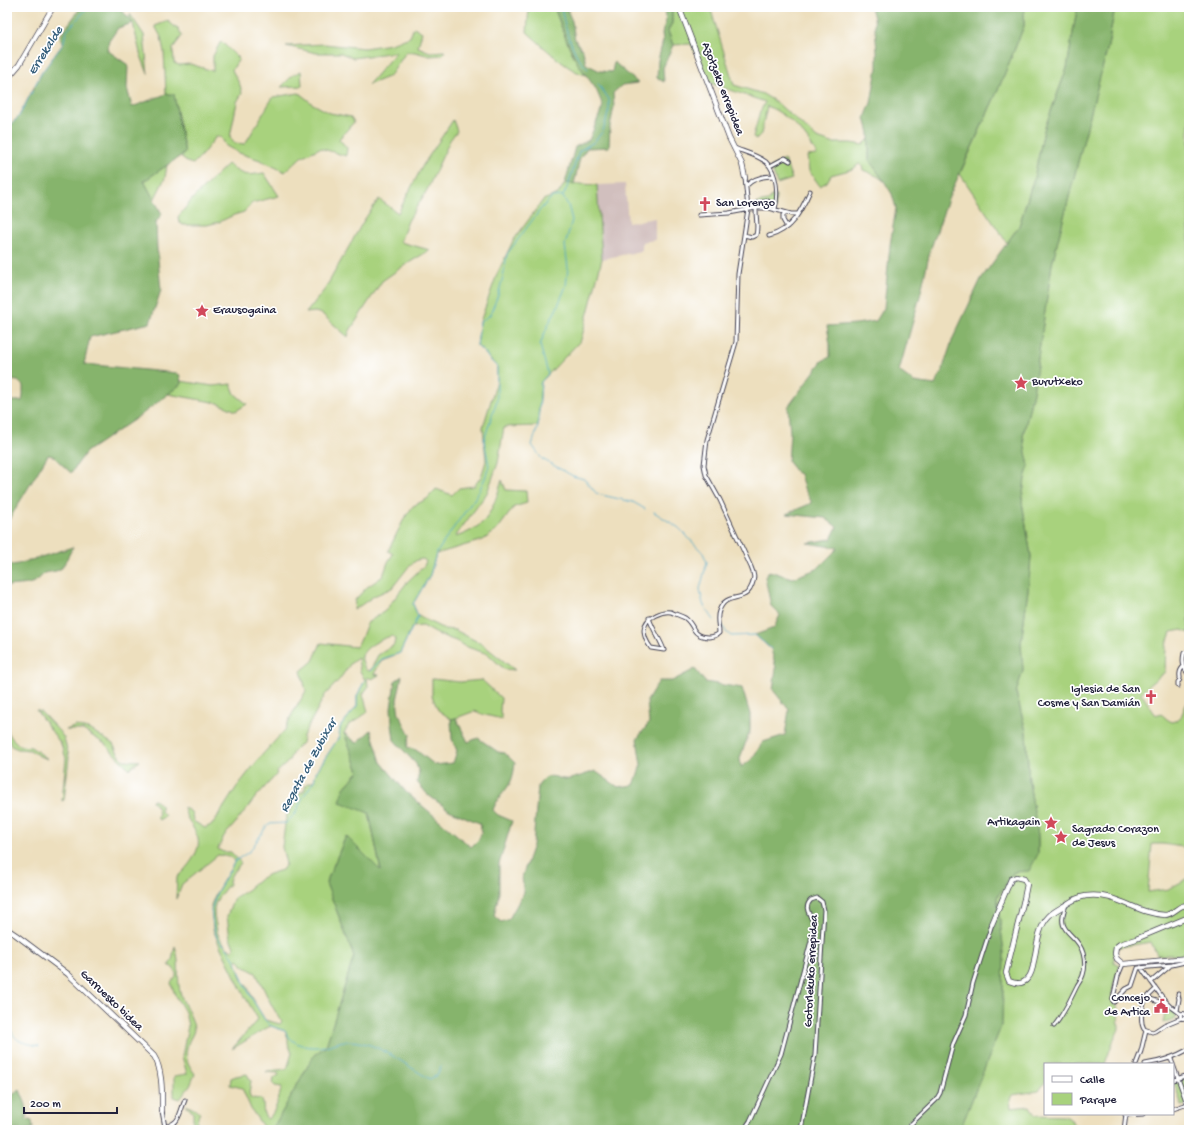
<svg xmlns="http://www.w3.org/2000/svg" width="1196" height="1137" viewBox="0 0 1196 1137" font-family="'Gochi Hand',sans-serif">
  <rect width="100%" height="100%" fill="#fff"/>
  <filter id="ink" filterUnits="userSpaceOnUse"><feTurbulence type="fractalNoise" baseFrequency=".025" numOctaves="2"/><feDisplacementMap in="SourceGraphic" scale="8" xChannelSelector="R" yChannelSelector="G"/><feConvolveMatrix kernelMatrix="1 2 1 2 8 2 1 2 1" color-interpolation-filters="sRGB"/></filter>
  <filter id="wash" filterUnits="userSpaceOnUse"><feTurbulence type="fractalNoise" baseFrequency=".012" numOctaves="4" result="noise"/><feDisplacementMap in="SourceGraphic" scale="16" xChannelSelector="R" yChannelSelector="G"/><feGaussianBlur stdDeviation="0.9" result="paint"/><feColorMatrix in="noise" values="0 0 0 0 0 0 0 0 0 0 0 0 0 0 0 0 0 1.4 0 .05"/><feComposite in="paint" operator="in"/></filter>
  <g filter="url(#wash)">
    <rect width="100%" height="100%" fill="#eddfbe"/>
    <path fill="#d1bfbe" d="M625,184L628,223L655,218V240L642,242V251L602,259L597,185Z"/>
    <path fill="#a8d27d" stroke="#657a5c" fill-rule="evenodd" d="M529,7H554C563,31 570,55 586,75C568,72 542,45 527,32Z
      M672,7H710L734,85L763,94L776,102L817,138L832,143H851L863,145L869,139V160L884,181L877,176L863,170L862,166L859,164L853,169L831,175L827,182L820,186L809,171L807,156L817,155C806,134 790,116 767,106L761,134L756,139L753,137L760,112L765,102L710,83L691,44L673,45L668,31L672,23Z
      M1024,7H1078L1076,15L1067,68L1044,130L1034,178L1019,226L1007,243L960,174L998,90L1024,26Z
      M1115,7H1189V633L1182,630L1171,632L1166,646L1165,672L1150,684L1141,693L1155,714L1159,715L1161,714C1165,717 1167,720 1172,722L1180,719L1188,700H1189V848L1163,844H1152L1148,892L1168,889L1187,879L1189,877V955H1157L1151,942L1114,948V962L1120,965L1114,982L1111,1000L1118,1008L1119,1029L1112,1044L1105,1064H1045V1082L1039,1091L1012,1095L1010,1100L1011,1108L1030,1106L1035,1115L1064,1116L1069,1118L1076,1127L1088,1130H960L1002,1024L1004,953L997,897L1014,872L1038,854V835L1029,782L1026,731L1016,692L1023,670L1021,644L1029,582L1031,556L1022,502L1025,478L1029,466L1025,448L1023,436L1033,392L1052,264L1071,189L1108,46Z
      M130,14L144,35L148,74L140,53L133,23L130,19Z
      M168,21L179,30L182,36L173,48L174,63L179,65L190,64L213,71V56L221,41L239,59L232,70L240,85L242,93L237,102L230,137L235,143L245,144L273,97L299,93L313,104L330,113L351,117L354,122L339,139L347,148L346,156L320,148L301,157L285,172L260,160L239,153L226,146L221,137H216L200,157L193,164L186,162L181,156L185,153L174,95L166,94L164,52L161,37L155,26Z
      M414,27L422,32L418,47L430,52L445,51L442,55L430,56L415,52H406L390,76L368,85L396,52L353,58L341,53H316L286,46L324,44L364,48L391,44L410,37Z
      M301,71L302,86L281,87L293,75Z
      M453,120L457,131L450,140L427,190L408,221L400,242L430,250L402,267L382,281L349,332L348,337L322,314L315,312L306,313L325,289L364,220L379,199L398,213L423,165Z
      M784,160L786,163L792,179L777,184L771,167Z
      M228,164C243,176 244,176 264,173L279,196L252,203L244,212L234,215L219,222L207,225H183L179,222L178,217L194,197Z
      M167,165L165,178L154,200L144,181Z
      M565,183L597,185L602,259L581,340L541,382L538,426L504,427L498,463L487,493L455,537C466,534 477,528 485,520C492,511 499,491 502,480L506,490L526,491L527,503L514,507L497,530L483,540L436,554L430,575L413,604L418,616L444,629L455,630L482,644L515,670L504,669L488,654L464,646L456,641L437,634L423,626L412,627L400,653L382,660L374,674L379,675L372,679L367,677L368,687L363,694L368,712L348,726L344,733L359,771L344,788L369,813L381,872L346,836L326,883L354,956L326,1046L314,1055L272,1130H262L263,1127L251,1109L242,1088L230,1085L231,1078L236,1076L247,1074L251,1081L249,1093L251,1098L261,1099C266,1105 260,1114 268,1119C277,1111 278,1098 282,1087L275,1086L273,1084L274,1078L279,1075L278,1073L266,1072L267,1071L287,1069L292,1053L288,1044V1038L285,1031L271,1026L265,1029L232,1049L258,1019L245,997L219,944L213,929L211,905L216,893L235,861L230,856L218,855L182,884L176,899L177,877C186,869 201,852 198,839C195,827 185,819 184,807L192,813L193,821L205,828L213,824L236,788L262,755L285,730L291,716L306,691L301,671L313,661L321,643L356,647L361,639L367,623L385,611L408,581L424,566L426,561L423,559L417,560L410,565L392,588L374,596L354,610L355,600L366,588L383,576L388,562L393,554L388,551L404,519L413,506L427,499L436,489L452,495L459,488L474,486L481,477L486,461L483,427L497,381V367C489,359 485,352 477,346L480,322L497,274L513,241L543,200L558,194ZM393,636L395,639L394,645L378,655L370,671C366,670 365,670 364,666C363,663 361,659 362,656C364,647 384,637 393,636ZM358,658L360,671L365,680L357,696V706L340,727L339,737L316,772L314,781L306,784L304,791L294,796L296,802L286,817L282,847L286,864L282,870L269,874L260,879L247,890L234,898L227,916L230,938L234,947L233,950L227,948C225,944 221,941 219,937C217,933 217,929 216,925C211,904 216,900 229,884C229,875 236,869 241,863L231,852H223L218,849L224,836L234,825L255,798L276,775L277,772L288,762L293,752L302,743L303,736L325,695L339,680L351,663ZM238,959L243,966L256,973L272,1006L282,1022L280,1024L265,1020L256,1005L247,986L242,980L236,962Z
      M771,196H776L775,210L756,208L757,203L768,201L770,199Z
      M180,381L213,386L231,384L235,394L247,404L236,411L218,403L168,394L180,384Z
      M432,679L460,682L482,680L501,698L500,711L502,719L481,714L475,711L456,718L451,719L438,710L432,696Z
      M36,710L41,712L59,731L64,738L69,757L64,800L62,801L66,758L61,744Z
      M76,726L91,730L113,744L118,753L123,760L140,761L134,765L130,769L122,762L105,744L83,730H66Z
      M7,730L11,737L20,746L31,747L48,759L39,756L30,750L18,749L11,746L7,736Z
      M153,799L161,805V811L165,816L159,820L157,817L159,815L157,807L152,801Z
      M175,946C181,963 176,980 181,995C184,1006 193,1017 194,1029C194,1033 191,1037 189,1041C184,1055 186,1062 195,1074L190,1086L180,1099L174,1097V1076L187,1074L182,1056L188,1026L185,1012L175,995L171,983L176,977V972L173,968L169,965L172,960Z
      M1167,1005L1176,1012L1175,1017L1176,1018L1163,1023Z
      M1183,1077L1189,1092V1104L1182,1106L1173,1080Z
      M186,1105L200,1112L194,1130H185L193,1121V1113Z"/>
    <path fill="#86b46c" stroke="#546b54" d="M81,7H119L133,23L118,28L109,41L107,50L128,65L127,88L132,107L166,94H174L180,130L185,153L144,181L162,214L156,222L157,249L161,290L150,323L90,337L84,364L177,373L180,376L181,384L141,415L86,452L71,473L53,456L48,455L7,523V401H22L23,396V386L18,381L7,380V129L19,116L42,72L63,44L60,36Z
      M554,7H568V12L572,21L575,40L583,51L586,64L600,71L612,72L614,62L638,83L622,85L613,93L614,107L610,126L609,147L587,148L580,158L574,184L565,183L575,147L589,140L603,106L596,89L578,64L567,41Z
      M663,7H672V23L668,31L673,45L663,68L664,82L657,78L658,60L663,41L662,33L666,20Z
      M871,7H1024V26L998,90L948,199L930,251L920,296L899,371L914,382L935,385L942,371L953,338L981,279L1019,226L1034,178L1044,130L1067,68L1076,15L1078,7H1115L1108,46L1071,189L1052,264L1033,392L1023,436L1025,448L1029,466L1025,478L1022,502L1031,556L1029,582L1021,644L1023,670L1016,693L1026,731L1029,782L1038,835V854L1029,871L1014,872L997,897L1004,953L1002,1024L960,1130H272L314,1055L326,1046L354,956L326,883L346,836L381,871L369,813L340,802L344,788L359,771L344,733L357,743L371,730L381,762L406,792L471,847L479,839L482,831L479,823L449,810L428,795L417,782L419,773L416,764L394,740L392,724L391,708L395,681L402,676L397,700L399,714L410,735L407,747L416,750L435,765L453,763L457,751L452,739L451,719L456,718L468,742L478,738L498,752L505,753L515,763C514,771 513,778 509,785C503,794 497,799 493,810L498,815L512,821L499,864V893L494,916L501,922L509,919L524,892L522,877L533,845L538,786C550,768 556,781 570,779C578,777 587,774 595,771L618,787L634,785L641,765L637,739L649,723L647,701L659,681H672L695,669L705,682L742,688L750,714V731L740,758L741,767L751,760L763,742L785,735L789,710L773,690L776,668L771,649L755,635L774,628L780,615L771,606L765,577L769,571L792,578L817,569L838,548L807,543L831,539L837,527L825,518L786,514L812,503L804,488L800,474L796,472L788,462L790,433L788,407L822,361L830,357V344L827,326L856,324L876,321L884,308L890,245L896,208L892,194L884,181L869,160V133L865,118L871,103L877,68V51L874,18Z
      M73,547L62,568L56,571L44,573C34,587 23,584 7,586V562L12,565L18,564Z
      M20,1090C24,1101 29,1107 26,1119L32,1121L33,1128L27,1130H7V1096L12,1095Z"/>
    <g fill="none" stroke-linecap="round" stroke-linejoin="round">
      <path stroke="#48a6c7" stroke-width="1" d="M561,7C563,21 571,47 579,59C582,63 585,66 588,69
        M35,85L42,72L63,44L66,32L88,7
        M7,129L19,116L33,90
        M563,196L569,183L579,151L594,142L603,131L609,110V99L598,84
        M563,197L568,205L572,220L565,245L568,268L566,286L557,308L548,325L540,345L548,374L541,382L538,426L532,445L542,459L573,476L584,479L597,494L633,502L645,509
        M654,512L679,528L703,553L707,562L700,589L703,604L714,620
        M721,623L726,632L731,636L755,635L771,649
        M370,671L382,659L400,653L418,616L413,604L430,575L436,554L449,534L477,495L485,478L489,466L484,440L497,400V367L489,359L485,353L477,346L480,322L490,315L498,295L503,277L507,254L540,210L552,197L563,196
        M365,680L357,696V706L340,727L339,737L316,772L314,781L303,797L295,814L286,823L268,824L250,851L235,861L217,892L211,910L213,925L217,938L227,948L236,962L244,983L254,1002L265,1020L271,1026L285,1031C293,1046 309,1049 325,1046C334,1045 340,1040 349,1041C380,1042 404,1065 430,1079L437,1075L441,1066
        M7,1020C15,1042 16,1041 39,1046"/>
    </g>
  </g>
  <g filter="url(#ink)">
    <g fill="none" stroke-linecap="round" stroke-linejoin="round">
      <defs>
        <path id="street" d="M734,148C744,152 757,155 766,162C778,173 778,195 775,210
          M770,166L785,158L790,161
          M746,186C753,178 764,176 774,176
          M785,213L783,215V220L787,227
          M699,215L729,213L756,208H769L791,214H797
          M744,235L752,237L756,235C759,225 754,213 757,203L768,201
          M769,236C792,230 801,211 810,191
          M649,618C653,630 660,639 664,650
          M664,650L651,648C642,636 640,622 656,615C660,613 666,611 671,612C675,614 681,616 685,618C689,621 692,626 694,630C699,638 713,639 719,633C719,625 716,618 719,611C725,594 738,601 747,593C749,591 751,588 752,585C755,578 754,574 751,567L720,500L706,475L704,465L707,440L736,342L738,274L748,209L745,178
          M1189,651L1184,653C1182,662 1183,668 1189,675
          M1178,686V682C1182,679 1179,677 1180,673C1180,671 1182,668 1184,666
          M1123,964L1118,976L1113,998V1001L1114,1002L1126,989L1132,986L1138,968L1172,965L1189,961
          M1141,967C1144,974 1148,977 1152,983C1162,997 1166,1004 1181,1014
          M1151,982L1171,965
          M1156,989C1152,993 1148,996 1145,1001C1141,1009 1140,1022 1144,1029L1152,1032L1155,1031L1164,1025L1181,1018
          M1147,998L1166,1004
          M1177,1011L1179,999L1178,994
          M1180.5 1016a2.5 2.5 0 1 1 5 0a2.5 2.5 0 1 1-5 0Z
          M1054,1026C1064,1014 1070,1000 1077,986C1079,982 1082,979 1083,975C1085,969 1085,960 1083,953C1077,931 1054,935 1066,905
          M1169,1058L1170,1059H1171L1189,1109
          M1136,1064L1141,1051L1146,1030
          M1145,1064C1160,1062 1175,1057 1189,1049
          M1173,1080L1189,1075
          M1173,1109L1188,1104
          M162,1111L165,1127L164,1130
          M1125,1115L1143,1114
          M158,1130C182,1121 176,1122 185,1100
          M744,1130L750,1121L781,1054L811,941C811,936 814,929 813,924C812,915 802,909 811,900L817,898L822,902L824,910L815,1055L801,1130
          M907,1130L910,1125L936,1100L940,1093L953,1044L966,1015L973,983L992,924
          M1124,1130L1126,1114"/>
        <path id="secondary" d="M679,7L729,138L742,164L745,178
          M7,79L19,65L53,7
          M1189,917L1136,939L1120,944L1116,947L1115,954L1117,959L1123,964L1189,958
          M992,924L1011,879L1016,877L1024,879L1027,884L1024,899L1006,973L1009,981C1016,984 1023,985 1028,978C1032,974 1033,967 1034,961C1037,946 1038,927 1049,916C1054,911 1061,908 1067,904C1073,900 1079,897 1086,896C1117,892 1136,914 1165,915C1174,915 1181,901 1189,907
          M7,929L16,935L68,974L154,1056C163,1070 162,1095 162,1111"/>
      </defs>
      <use href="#street" stroke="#403e4f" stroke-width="5"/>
      <use href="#secondary" stroke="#403e4f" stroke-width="6"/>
      <use href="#street" stroke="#fff" stroke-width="3"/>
      <use href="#secondary" stroke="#fff" stroke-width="4.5"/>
    </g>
  </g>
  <defs>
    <symbol id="church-bare" viewBox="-9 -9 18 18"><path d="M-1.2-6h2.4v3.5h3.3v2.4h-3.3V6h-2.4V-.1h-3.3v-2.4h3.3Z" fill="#d1495b" stroke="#fff" stroke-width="2.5" paint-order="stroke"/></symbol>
    <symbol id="sight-bare" viewBox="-9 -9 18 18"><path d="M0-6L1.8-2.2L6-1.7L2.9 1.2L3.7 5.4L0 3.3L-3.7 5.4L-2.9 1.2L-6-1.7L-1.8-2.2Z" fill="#d1495b" stroke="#fff" stroke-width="2.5" paint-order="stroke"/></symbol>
    <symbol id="civic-bare" viewBox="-9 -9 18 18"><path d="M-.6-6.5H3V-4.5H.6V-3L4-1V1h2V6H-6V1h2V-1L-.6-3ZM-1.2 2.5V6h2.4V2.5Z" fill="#d1495b" stroke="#fff" stroke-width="2.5" paint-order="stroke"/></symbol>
  </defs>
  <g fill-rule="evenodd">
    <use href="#church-bare" x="695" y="194" width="20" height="20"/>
    <use href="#sight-bare" x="192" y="301" width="20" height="20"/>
    <use href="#sight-bare" x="1011" y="373" width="20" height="20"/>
    <use href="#church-bare" x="1141" y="687" width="20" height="20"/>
    <use href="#sight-bare" x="1041" y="813" width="20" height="20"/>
    <use href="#sight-bare" x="1051" y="827" width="20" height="20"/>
    <use href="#civic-bare" x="1151" y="996" width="20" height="20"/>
  </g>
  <g text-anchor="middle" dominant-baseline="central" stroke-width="3.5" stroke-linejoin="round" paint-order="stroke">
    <g font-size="12" fill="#22223b" stroke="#fff">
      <text transform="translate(722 89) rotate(69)">Azotzeko errepidea</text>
      <text transform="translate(812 971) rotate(-87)">Gotorlekuko errepidea</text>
      <text transform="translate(111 1001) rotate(44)">Garruesko bidea</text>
    </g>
    <g font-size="12" fill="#22223b" stroke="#fff" text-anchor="start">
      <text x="716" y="204">San Lorenzo</text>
      <text x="213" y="311">Erausogaina</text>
      <text x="1032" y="383">Burutxeko</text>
      <text x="1140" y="690" text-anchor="end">Iglesia de San<tspan x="1140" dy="14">Cosme y San Damián</tspan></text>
      <text x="1040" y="823" text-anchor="end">Artikagain</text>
      <text x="1072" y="830">Sagrado Corazon<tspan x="1072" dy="14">de Jesus</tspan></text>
      <text x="1150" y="999" text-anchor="end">Concejo<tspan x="1150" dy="14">de Artica</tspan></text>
    </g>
    <g font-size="13" font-style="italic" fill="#335d7a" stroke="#fff">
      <text transform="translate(46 51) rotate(-58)">Errekalde</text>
      <text transform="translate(309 766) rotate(-61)">Regata de Zubixar</text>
    </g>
  </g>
  <rect width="1196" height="1137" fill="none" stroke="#fff" stroke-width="24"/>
  <rect x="1044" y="1063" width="130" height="52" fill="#ffffff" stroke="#a7a7b1"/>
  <rect x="1052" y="1076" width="20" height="6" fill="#ffffff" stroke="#a7a7b1"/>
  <text x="1080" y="1083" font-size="12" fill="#22223b">Calle</text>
  <rect x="1052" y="1093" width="20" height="12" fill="#a8d27d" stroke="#a7a7b1"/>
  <text x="1080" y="1103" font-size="12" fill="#22223b">Parque</text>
  <path d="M24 1107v6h93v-6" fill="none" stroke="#22223b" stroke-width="2"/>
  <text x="30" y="1107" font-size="12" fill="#22223b" stroke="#ffffff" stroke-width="3" paint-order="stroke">200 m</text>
</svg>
